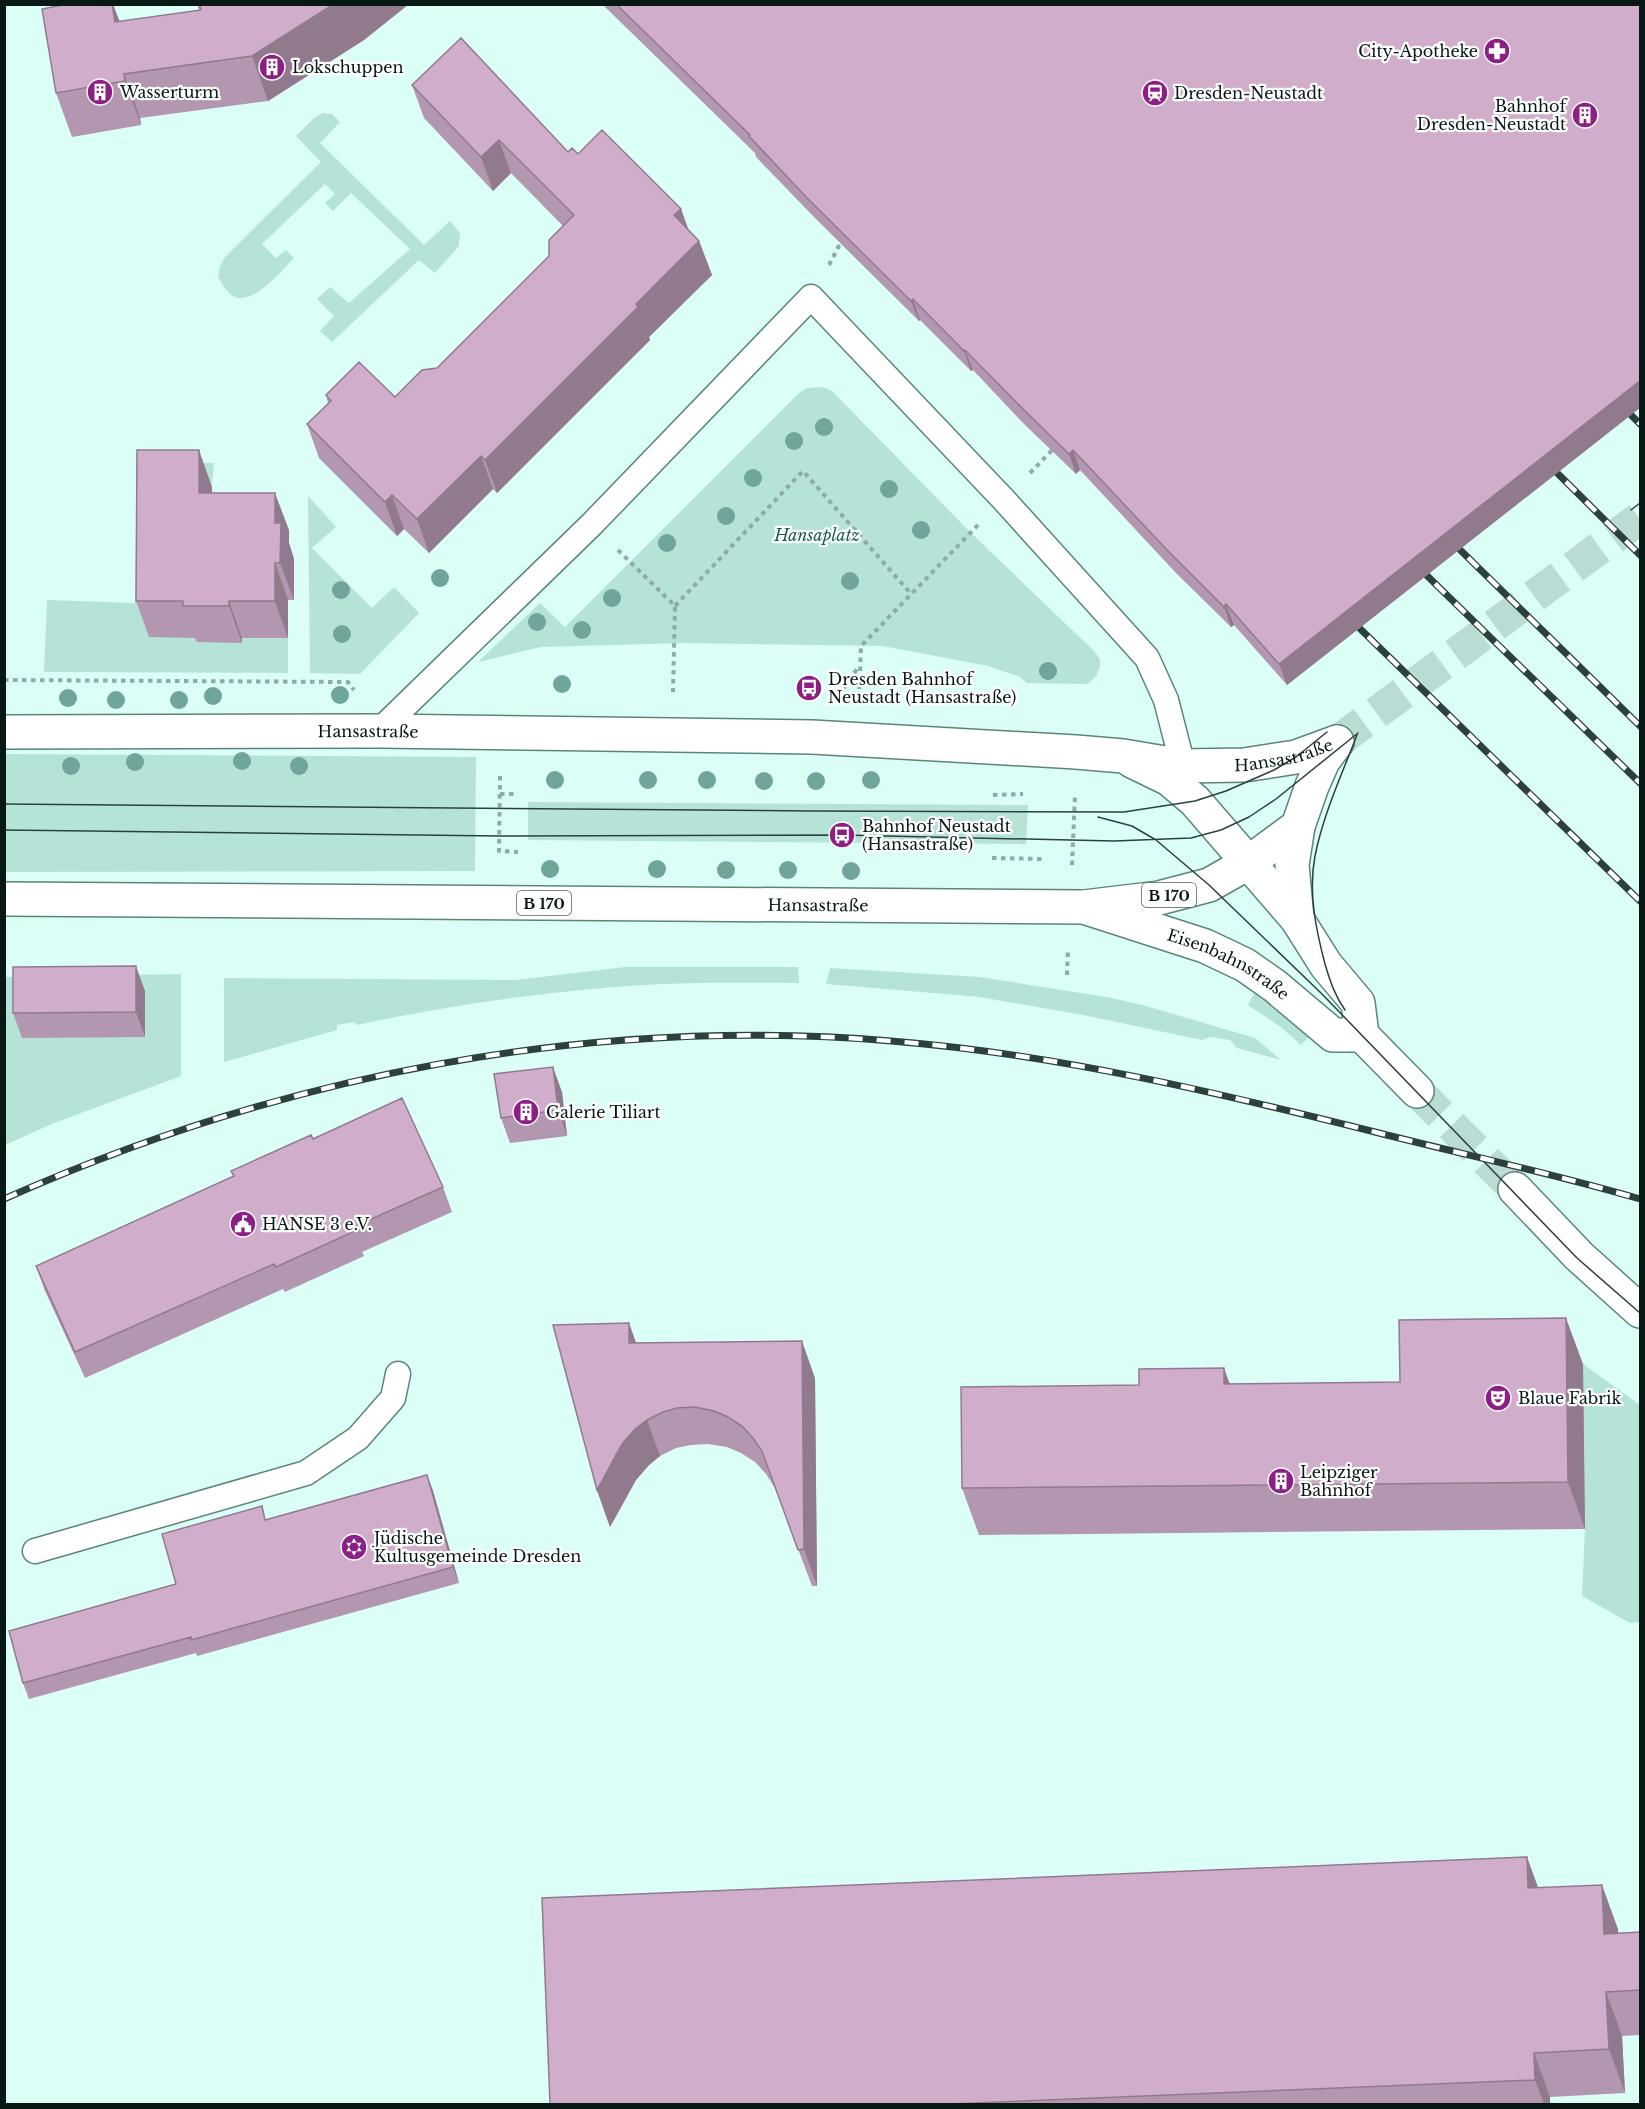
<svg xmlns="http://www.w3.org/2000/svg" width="1645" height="2109" viewBox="0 0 1645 2109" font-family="'Libre Baskerville',serif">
  <rect width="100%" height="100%" fill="#dbfff6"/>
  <path fill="#b5e3d8" d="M323,113L332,114L340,122L320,143L424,245L450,221L460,233L459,246L435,273L419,260L332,342L320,331L334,316L317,299L330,287L349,303L410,249L351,193L333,211L325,203L335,194L325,184L262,244L276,258L286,250L294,258C281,271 249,312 229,293C225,289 221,282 218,277L220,266L225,257L321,162L296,136L314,118Z
    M822,387L832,391L971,533L1094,651L1100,659V667L1096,676L1088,684L1027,683L1020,677L988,666L883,646L684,643L541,647L478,662L540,603L565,627L799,393L807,388Z
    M137,462L214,463L197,638L242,643V638H288V673L44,672L47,600L135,603Z
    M308,496L336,527L312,548L372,608L394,587L419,613L360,674L310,673Z
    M5,754L476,757L475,871L5,872Z
    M528,802L1028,805L1026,844L528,840Z
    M625,967H798L799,983C754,983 708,982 663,984C560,989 457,1004 356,1025L355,1022L337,1025V1030L224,1062V978L516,980Z
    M830,968L980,977L1112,998L1146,1006L1255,1038L1281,1060L1237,1048L1230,1040L1210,1037L1202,1040L1088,1016L980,997L826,984Z
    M181,974V1076L54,1123L5,1145V977Z
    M1255,992L1276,1005L1310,1035L1301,1045L1281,1027L1248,1005Z
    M1583,1364L1640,1405V1622L1630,1623L1582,1596L1585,1529Z"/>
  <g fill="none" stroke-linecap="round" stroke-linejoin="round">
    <path stroke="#bbdcd4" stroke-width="33" stroke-dasharray="33 16" stroke-linecap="butt" d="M1417,1091L1515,1189"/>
    <path stroke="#bbdcd4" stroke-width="33" stroke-dasharray="33 16" stroke-linecap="butt" d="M1337,742L1640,518"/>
    <defs>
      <path id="service" d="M379,731L592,524L811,297L1004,500L1147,658L1166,700L1183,766
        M35,1551L306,1473L358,1438L393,1398L398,1374"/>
      <g id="tertiary">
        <path d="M1132,761L1169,779L1195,801L1297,919"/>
        <path d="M1298,826L1292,865L1297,919L1326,965L1358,1003L1362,1035L1417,1091"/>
        <path id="s1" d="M1084,907L1205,946L1245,965L1275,986L1333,1035H1362"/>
        <path d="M1515,1189L1579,1256L1640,1311"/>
      </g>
      <g id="primary">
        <path id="s2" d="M4,732L379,731L812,737L1076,752L1123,756L1183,766L1244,765L1296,757L1337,742"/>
        <path id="s3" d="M4,899L1084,907L1159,898L1209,885L1248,863L1298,826L1312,786L1323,761L1337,742"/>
      </g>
    </defs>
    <use href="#service" stroke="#5b857c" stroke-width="27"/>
    <use href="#tertiary" stroke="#5b857c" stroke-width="36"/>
    <use href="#primary" stroke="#5b857c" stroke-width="36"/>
    <path stroke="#8eaba4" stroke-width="4" stroke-dasharray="4.5 4.5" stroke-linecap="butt" d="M829,265L842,240
      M1030,473L1054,448
      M618,550L675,606L673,692
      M675,606L803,471L912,595
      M4,680L348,682L354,690
      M844,688L859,666
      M859,698L861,646L978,525
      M500,776L499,851L518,852
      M500,794H517
      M993,795L1023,794
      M992,858L1043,859
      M1072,865L1075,795
      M1067,975L1068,948"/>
    <use href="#service" stroke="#fff" stroke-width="24"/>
    <use href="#tertiary" stroke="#fff" stroke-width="33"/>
    <use href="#primary" stroke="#fff" stroke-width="33"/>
    <path stroke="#2c413d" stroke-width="1.5" d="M1631,510L1640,503
      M4,804L810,811L1124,812L1195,801L1226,791L1274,770L1296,757L1327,732
      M1098,817L1132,826L1156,840L1209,885L1322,994L1577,1258L1640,1313
      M4,830L499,836L842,835L1114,841L1191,838L1221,830L1249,817L1276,799L1358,733
      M1345,1010C1335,996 1330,981 1325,964C1316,930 1308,892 1315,856C1323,815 1342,774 1357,735"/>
    <defs>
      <path id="rail" d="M1618,402L1640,424
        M1546,462L1640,555
        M1448,538L1640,726
        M1415,564L1640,783
        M1348,617L1640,901
        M4,1199C282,1075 588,1016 891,1041C1056,1054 1219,1093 1379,1133C1466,1155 1554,1174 1640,1199"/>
    </defs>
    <use href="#rail" stroke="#2c413d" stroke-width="7"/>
    <use href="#rail" stroke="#fff" stroke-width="4.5" stroke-dasharray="14" stroke-linecap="butt"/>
  </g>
  <g fill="#70a59b">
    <circle cx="824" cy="427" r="9"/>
    <circle cx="794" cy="441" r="9"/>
    <circle cx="753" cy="478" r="9"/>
    <circle cx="889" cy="489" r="9"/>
    <circle cx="726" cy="516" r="9"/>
    <circle cx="921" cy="530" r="9"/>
    <circle cx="667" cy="543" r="9"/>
    <circle cx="440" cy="578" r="9"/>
    <circle cx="850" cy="581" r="9"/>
    <circle cx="341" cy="590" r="9"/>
    <circle cx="612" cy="598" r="9"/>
    <circle cx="537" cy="622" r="9"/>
    <circle cx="582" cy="630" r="9"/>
    <circle cx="342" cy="634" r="9"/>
    <circle cx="1048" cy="671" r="9"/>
    <circle cx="562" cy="684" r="9"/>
    <circle cx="340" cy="695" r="9"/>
    <circle cx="213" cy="696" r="9"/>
    <circle cx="68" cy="698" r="9"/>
    <circle cx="116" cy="700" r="9"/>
    <circle cx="179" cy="700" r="9"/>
    <circle cx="242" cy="761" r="9"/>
    <circle cx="135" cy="762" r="9"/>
    <circle cx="71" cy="766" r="9"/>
    <circle cx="299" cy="766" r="9"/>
    <circle cx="555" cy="780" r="9"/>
    <circle cx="648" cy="780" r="9"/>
    <circle cx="707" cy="780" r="9"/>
    <circle cx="871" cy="780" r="9"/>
    <circle cx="764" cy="781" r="9"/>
    <circle cx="816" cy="781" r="9"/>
    <circle cx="550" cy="869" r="9"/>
    <circle cx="657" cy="869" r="9"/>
    <circle cx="726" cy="870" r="9"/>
    <circle cx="788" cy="870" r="9"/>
    <circle cx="851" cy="871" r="9"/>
  </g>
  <path fill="#b396af" d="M197,4H409L364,40L268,101L140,118L141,125L72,137L56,93L119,21L199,10Z
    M602,4H1641V407L1287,685L1234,625L1231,627L1176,573L1080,470L1076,474L1023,423L973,370L971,371L920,320L919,321L815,218L756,157L755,153Z
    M412,85L568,152L578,154L681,209L688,230L699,241L712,275L649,337L650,340L497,493L493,489L429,553L404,529L397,536L319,458L307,424L328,403L326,395L395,397L437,368L549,256L563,226L511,173L493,191L424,118Z
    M212,487V493L289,530V543L294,559V600H288V638H242V643L197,642L195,638L149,637L136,601Z
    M145,991V1037L22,1038L13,1013Z
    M562,1092L567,1136L510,1143L501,1118Z
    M313,1139L443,1187L452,1212L362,1252L364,1256L285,1292L283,1289L85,1378L45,1291L36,1266L233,1176L231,1171Z
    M629,1323L636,1343L815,1378L817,1586H812L775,1488L766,1474L755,1462L741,1453L727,1447L708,1444L691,1445L676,1448L660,1456L649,1465L636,1480L610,1527L597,1490Z
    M1583,1364L1585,1529L979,1535L962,1488L1139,1385L1400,1382Z
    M427,1475L433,1491L459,1583L197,1656L196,1653L29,1699L23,1683L176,1584L267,1520Z
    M1538,1888L1618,1929V1933L1641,1932V2035L1622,2036L1625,2093L1550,2097V2104H550Z"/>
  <path fill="#927a8e" d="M112,4H113L127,41L115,22Z
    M334,4H409L364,40L268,101L252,56Z
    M124,74L140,118L141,125L125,81Z
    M499,140L511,173L493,191L481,157Z
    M681,209L693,242L674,215Z
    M699,241L712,275L649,337L650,340L497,493L485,460L636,304Z
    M913,299L920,320L919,321L911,301Z
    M965,350L973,370L971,371L964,351Z
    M1641,380V407L1287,685L1279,664Z
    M199,450L212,487V529L199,493Z
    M1073,450L1080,470L1076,474L1069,454Z
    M481,456L493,489L429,553L417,519Z
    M275,493L289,530V543L294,559V600L280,563L275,523Z
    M392,495L404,529L397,536L385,502Z
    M275,563L288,600V638L275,601Z
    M229,601L242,638V643L229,606Z
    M1226,604L1234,625L1231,627L1224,607Z
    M136,966L145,991V1037L136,1012Z
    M553,1067L562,1092L567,1136L558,1110Z
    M1566,1318L1583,1364L1585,1529L1568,1482Z
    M629,1323L642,1360L629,1343Z
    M802,1341L815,1378L817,1586L804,1549Z
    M1224,1368L1241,1415L1224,1384Z
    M647,1420L660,1456L649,1465L636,1480L610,1527L597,1490L622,1444L635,1429Z
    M427,1475L433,1491L459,1583L453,1567Z
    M1527,1857L1543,1901L1528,1888Z
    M1602,1885L1618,1929L1620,1978L1604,1934Z
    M1606,1992L1622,2036L1625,2093L1609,2049Z
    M1534,2053L1550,2097V2104H1544L1535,2080Z"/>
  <path fill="#d0aecb" stroke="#927a8e" stroke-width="1.5" d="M67,4H112L115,22L201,10L199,4H334L252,56L124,74L125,81L56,93L42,9Z
    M616,4H1641V380L1279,664L1226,604L1224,607L1169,552L1073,450L1069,454L1016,402L965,350L964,351L913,299L911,301L807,198L749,136L750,135Z
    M461,38L568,152L572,148L578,154L602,130L681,209L674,215L699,241L636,304L638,307L485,460L481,456L417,519L392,495L385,502L307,424L331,401L326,395L359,362L395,397L422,370L437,368L549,256V240L574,215L499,140L481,157L412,85Z
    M137,450H199V493H275V523H281L280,563H275V601H229V606H183V601H136Z
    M136,966V1012L13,1013V967Z
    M553,1067L558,1110L501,1118L494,1074Z
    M402,1098L443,1187L353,1227L355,1231L276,1267L274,1264L75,1352L36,1266L234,1176L231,1171L311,1135L313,1139Z
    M1566,1318L1568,1482L962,1488L961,1387L1139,1385V1369L1224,1368V1384L1400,1382L1399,1320Z
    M629,1323V1343L802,1341L804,1549L798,1550L762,1451L753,1438L742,1426L728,1417L714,1411L695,1407L677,1408L663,1412L647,1420L635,1429L622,1444L597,1490L553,1325Z
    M427,1475L453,1567L191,1640V1637L23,1683L9,1631L176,1584L162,1534L262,1506L265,1520Z
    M1527,1857L1528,1888L1602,1885L1604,1934L1641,1932V1990L1606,1992L1609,2049L1534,2053L1535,2080L949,2104H550L542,1898Z"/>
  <defs>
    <symbol id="pharmacy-disc" viewBox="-11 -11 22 22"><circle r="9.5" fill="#8c1f83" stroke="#fff"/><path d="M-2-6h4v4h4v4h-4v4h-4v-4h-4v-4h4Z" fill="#fff"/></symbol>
    <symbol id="building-disc" viewBox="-11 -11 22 22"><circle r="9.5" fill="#8c1f83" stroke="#fff"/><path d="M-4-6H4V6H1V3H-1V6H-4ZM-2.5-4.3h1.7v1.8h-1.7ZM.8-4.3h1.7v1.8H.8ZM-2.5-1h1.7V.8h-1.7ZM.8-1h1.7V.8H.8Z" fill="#fff"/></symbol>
    <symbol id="station-disc" viewBox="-11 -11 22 22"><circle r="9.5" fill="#8c1f83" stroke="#fff"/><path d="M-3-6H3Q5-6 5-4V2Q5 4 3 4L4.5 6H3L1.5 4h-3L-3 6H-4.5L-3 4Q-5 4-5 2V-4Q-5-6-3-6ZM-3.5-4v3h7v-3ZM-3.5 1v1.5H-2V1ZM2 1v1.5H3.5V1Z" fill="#fff"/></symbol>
    <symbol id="bus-disc" viewBox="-11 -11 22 22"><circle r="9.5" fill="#8c1f83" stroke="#fff"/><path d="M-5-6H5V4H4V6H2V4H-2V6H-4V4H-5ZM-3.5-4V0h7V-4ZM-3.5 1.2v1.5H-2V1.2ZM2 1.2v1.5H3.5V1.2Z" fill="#fff"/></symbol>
    <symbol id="civic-disc" viewBox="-11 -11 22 22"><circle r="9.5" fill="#8c1f83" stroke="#fff"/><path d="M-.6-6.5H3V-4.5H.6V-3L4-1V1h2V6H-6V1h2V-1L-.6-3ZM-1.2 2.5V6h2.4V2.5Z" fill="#fff"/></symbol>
    <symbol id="theatre-disc" viewBox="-11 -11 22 22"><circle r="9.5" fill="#8c1f83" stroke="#fff"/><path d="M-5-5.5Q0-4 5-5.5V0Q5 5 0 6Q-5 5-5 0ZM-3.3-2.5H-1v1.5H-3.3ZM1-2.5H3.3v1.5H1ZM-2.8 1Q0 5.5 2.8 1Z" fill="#fff"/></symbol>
    <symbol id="synagogue-disc" viewBox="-11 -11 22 22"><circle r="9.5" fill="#8c1f83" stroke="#fff"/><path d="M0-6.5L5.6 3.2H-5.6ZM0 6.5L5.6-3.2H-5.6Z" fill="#fff"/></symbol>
  </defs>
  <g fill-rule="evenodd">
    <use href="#pharmacy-disc" x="1482" y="36" width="30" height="30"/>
    <use href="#building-disc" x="257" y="52" width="30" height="30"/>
    <use href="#building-disc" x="85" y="77" width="30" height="30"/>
    <use href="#station-disc" x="1140" y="78" width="30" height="30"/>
    <use href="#building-disc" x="1570" y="100" width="30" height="30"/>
    <use href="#bus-disc" x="794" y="673" width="30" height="30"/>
    <use href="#bus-disc" x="827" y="820" width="30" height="30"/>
    <use href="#building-disc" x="511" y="1097" width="30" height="30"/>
    <use href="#civic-disc" x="228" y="1209" width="30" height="30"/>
    <use href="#theatre-disc" x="1483" y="1383" width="30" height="30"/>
    <use href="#building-disc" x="1266" y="1466" width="30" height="30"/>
    <use href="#synagogue-disc" x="339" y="1532" width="30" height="30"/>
  </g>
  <g text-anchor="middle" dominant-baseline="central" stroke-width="4.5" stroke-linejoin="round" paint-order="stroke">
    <g fill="#fff" stroke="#515d5b" stroke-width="1.5">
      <rect x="1142" y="883" width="54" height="24" rx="4.5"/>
      <rect x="517" y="891" width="54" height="24" rx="4.5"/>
    </g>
    <g font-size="15" font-weight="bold" fill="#071815">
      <text x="1169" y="895">B 170</text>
      <text x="544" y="903">B 170</text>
    </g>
    <g font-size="16" fill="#071815" stroke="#fff" text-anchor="start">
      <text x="1478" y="51" text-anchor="end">City-Apotheke</text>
      <text x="292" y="67">Lokschuppen</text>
      <text x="120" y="92">Wasserturm</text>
      <text x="1174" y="93">Dresden-Neustadt</text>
      <text x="1566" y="106" text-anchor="end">Bahnhof<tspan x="1566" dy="18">Dresden-Neustadt</tspan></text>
      <text x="828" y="679">Dresden Bahnhof<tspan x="828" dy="18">Neustadt (Hansastraße)</tspan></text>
      <text x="862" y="826">Bahnhof Neustadt<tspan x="862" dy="18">(Hansastraße)</tspan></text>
      <text x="546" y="1112">Galerie Tiliart</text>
      <text x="262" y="1224">HANSE 3 e.V.</text>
      <text x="1518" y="1398">Blaue Fabrik</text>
      <text x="1300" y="1472">Leipziger<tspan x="1300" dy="18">Bahnhof</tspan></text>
      <text x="374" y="1538">Jüdische<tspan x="374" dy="18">Kultusgemeinde Dresden</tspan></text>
    </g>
    <g font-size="16" font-style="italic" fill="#195c51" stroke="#fff">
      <text x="817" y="535">Hansaplatz</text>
    </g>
    <g font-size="16" fill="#071815" stroke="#fff">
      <text stroke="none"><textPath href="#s2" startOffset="364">Hansastraße</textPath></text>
      <text stroke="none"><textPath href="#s2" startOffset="1282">Hansastraße</textPath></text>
      <text stroke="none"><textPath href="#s3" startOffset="814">Hansastraße</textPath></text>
      <text stroke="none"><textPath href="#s1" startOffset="156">Eisenbahnstraße</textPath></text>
    </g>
  </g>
  <rect width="1645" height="2109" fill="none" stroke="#071815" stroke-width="12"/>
</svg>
